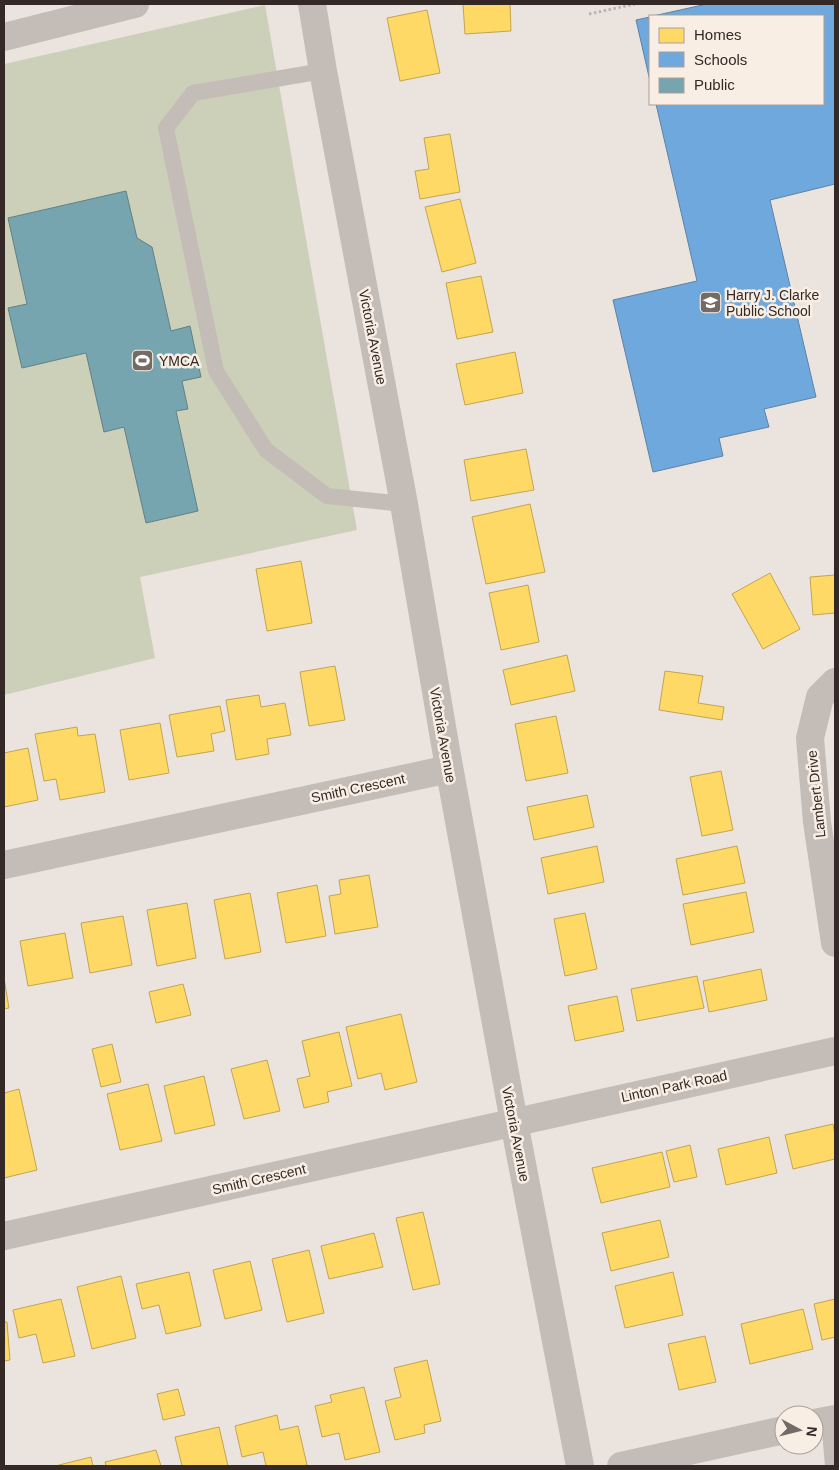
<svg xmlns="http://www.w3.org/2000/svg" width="839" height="1470" viewBox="0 0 839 1470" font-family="Arial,sans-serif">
  <rect width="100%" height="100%" fill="#ebe4de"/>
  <path fill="#cdd0b8" d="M265,5L357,530L140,577L155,658L4,695V64Z"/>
  <path fill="#ffd966" stroke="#c2a453" d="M463,4H510L511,31L465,34Z
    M427,10L440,73L400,81L387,18Z
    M450,134L460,192L420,199L415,171L429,169L424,138Z
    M460,199L476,263L442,272L425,207Z
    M481,276L493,332L457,339L446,283Z
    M515,352L523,393L465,405L456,364Z
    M526,449L534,490L471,501L464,460Z
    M530,504L545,572L486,584L472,517Z
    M301,561L312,623L267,631L256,569Z
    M770,573L800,629L763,649L732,594Z
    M835,575V613L813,615L810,577Z
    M528,585L539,642L501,650L489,593Z
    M567,655L575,691L511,705L503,670Z
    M335,666L345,720L309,726L300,672Z
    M665,671L703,676L698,703L724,707L722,720L659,710Z
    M259,695L261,707L285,703L291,735L267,739L269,754L236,760L226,700Z
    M220,706L225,731L211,734L214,751L177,757L169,715Z
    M556,716L568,773L526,781L515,724Z
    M160,723L169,773L129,780L120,730Z
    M77,727L78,736L95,734L105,792L60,800L56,779L44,781L35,734Z
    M28,748L38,800L4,807V753Z
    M721,771L733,830L702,836L690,777Z
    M587,795L594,827L534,840L527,807Z
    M597,846L604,882L548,894L541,858Z
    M737,846L745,883L683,895L676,859Z
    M369,875L378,927L335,934L329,896L341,894L339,880Z
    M317,885L326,936L286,943L277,893Z
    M746,892L754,932L691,945L683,904Z
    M250,893L261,952L225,959L214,900Z
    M187,903L196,958L157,966L147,910Z
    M585,913L597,969L565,976L554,919Z
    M123,916L132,965L90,973L81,923Z
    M65,933L73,978L28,986L20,941Z
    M761,969L767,1000L709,1012L703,981Z
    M697,976L704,1008L637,1021L631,989Z
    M4,978L9,1008L4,1009Z
    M183,984L191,1015L156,1023L149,992Z
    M617,996L624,1031L575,1041L568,1006Z
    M401,1014L417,1082L385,1090L381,1073L358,1079L346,1027Z
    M339,1032L352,1086L327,1092L329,1102L304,1108L297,1079L310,1076L302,1041Z
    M112,1044L121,1082L101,1087L92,1049Z
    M267,1060L280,1111L244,1119L231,1069Z
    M204,1076L215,1125L175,1134L164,1086Z
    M148,1084L162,1141L120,1150L107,1094Z
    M19,1089L37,1170L4,1178V1093Z
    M833,1124L835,1136V1159L793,1169L785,1135Z
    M769,1137L777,1173L726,1185L718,1149Z
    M690,1145L697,1177L674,1182L666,1151Z
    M662,1152L670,1187L601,1203L592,1168Z
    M423,1212L440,1284L413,1290L396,1218Z
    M660,1220L669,1257L611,1271L602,1233Z
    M374,1233L383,1267L329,1279L321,1246Z
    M309,1250L324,1313L287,1322L272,1259Z
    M250,1261L262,1310L225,1319L213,1270Z
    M189,1272L201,1326L166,1334L159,1305L142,1309L136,1284Z
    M673,1272L683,1315L625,1328L615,1286Z
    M121,1276L136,1338L92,1349L77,1287Z
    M61,1299L75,1356L43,1363L36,1334L19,1338L13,1310Z
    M835,1299V1337L822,1340L814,1304Z
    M803,1309L813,1349L750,1364L741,1324Z
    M4,1322H7L10,1360L4,1361Z
    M705,1336L716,1382L679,1390L668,1344Z
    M427,1360L441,1421L424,1425L425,1433L395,1440L385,1401L401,1397L394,1368Z
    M364,1387L380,1452L345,1460L339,1433L322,1437L315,1406L332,1402L330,1395Z
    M178,1389L185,1415L163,1420L157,1394Z
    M277,1415L280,1430L298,1426L307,1465L301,1466H266L263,1452L242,1457L235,1426Z
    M219,1427L228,1466H182L175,1437Z
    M156,1450L161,1466H106L105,1462Z
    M91,1457L93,1466H55Z"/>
  <path fill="#6fa8dc" stroke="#5d82a5" d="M707,4H835V184L770,200L816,397L764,409L769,427L719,438L723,456L653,472L613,300L697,281L656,104H823V16H653Z
    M650,17V81L636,20Z"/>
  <path fill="#76a5af" stroke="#628086" d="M126,191L137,238L152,247L171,331L190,326L201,377L182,381L188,409L176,411L198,511L146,523L124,427L104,432L86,353L22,368L8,308L27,304L8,218Z"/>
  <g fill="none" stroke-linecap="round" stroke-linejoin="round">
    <path stroke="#bdb5af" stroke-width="3" stroke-dasharray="2.5 2.5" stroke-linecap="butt" d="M589,14L635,4"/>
    <path stroke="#c4bcb7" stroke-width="16" d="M323,71L193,93L166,128L216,371L266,450L327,496L404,504
      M829,1420L833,1466"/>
    <path stroke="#c4bcb7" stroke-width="28" d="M4,37L135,4
      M835,682L820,697L810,738L817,822L835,943
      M4,865L449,769
      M4,1236L835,1051"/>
    <path stroke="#c4bcb7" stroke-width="28" d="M312,4L323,71L404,504L446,750L514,1122L580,1466
      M814,1423L835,1419
      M621,1466L784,1430"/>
  </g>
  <defs>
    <symbol id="school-square" viewBox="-11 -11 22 22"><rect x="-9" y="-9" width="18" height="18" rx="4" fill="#746a66" stroke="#f9eee4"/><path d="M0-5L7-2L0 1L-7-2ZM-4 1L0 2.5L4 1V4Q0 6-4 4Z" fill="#fff"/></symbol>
    <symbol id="stadium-square" viewBox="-11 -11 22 22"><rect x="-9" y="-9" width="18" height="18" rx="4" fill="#746a66" stroke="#f9eee4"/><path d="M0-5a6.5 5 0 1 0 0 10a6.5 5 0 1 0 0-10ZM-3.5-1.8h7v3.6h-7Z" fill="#fff"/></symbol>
  </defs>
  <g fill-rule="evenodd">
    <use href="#school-square" x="698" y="290" width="25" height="25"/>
    <use href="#stadium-square" x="130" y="348" width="25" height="25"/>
  </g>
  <g text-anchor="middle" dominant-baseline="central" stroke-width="5" stroke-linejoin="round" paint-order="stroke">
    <g font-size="14" fill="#342926" stroke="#f9eee4" text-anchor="start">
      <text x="726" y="295">Harry J. Clarke<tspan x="726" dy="16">Public School</tspan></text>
      <text x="159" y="361">YMCA</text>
    </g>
    <g font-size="14" fill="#342926" stroke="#f9eee4">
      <text transform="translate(373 337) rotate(79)">Victoria Avenue</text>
      <text transform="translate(443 735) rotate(80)">Victoria Avenue</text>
      <text transform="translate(358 788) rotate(-12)">Smith Crescent</text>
      <text transform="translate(816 794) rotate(-96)">Lambert Drive</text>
      <text transform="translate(674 1086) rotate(-12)">Linton Park Road</text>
      <text transform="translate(516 1134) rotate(79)">Victoria Avenue</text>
      <text transform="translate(259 1179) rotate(-13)">Smith Crescent</text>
    </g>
  </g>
  <rect width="839" height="1470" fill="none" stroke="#342926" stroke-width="10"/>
  <rect x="649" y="15" width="175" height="90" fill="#f9eee4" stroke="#aa9f98"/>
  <rect x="659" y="28" width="25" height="15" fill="#ffd966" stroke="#aa9f98"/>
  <text x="694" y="40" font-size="15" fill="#342926">Homes</text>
  <rect x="659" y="52" width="25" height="15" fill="#6fa8dc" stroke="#aa9f98"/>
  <text x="694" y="65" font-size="15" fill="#342926">Schools</text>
  <rect x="659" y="78" width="25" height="15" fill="#76a5af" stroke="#aa9f98"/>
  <text x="694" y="90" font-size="15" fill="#342926">Public</text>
  <g transform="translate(799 1430) rotate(97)"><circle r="24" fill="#f9eee4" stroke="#aa9f98"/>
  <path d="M0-4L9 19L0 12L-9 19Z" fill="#746a66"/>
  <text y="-8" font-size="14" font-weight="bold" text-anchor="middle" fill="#342926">N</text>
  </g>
</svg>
